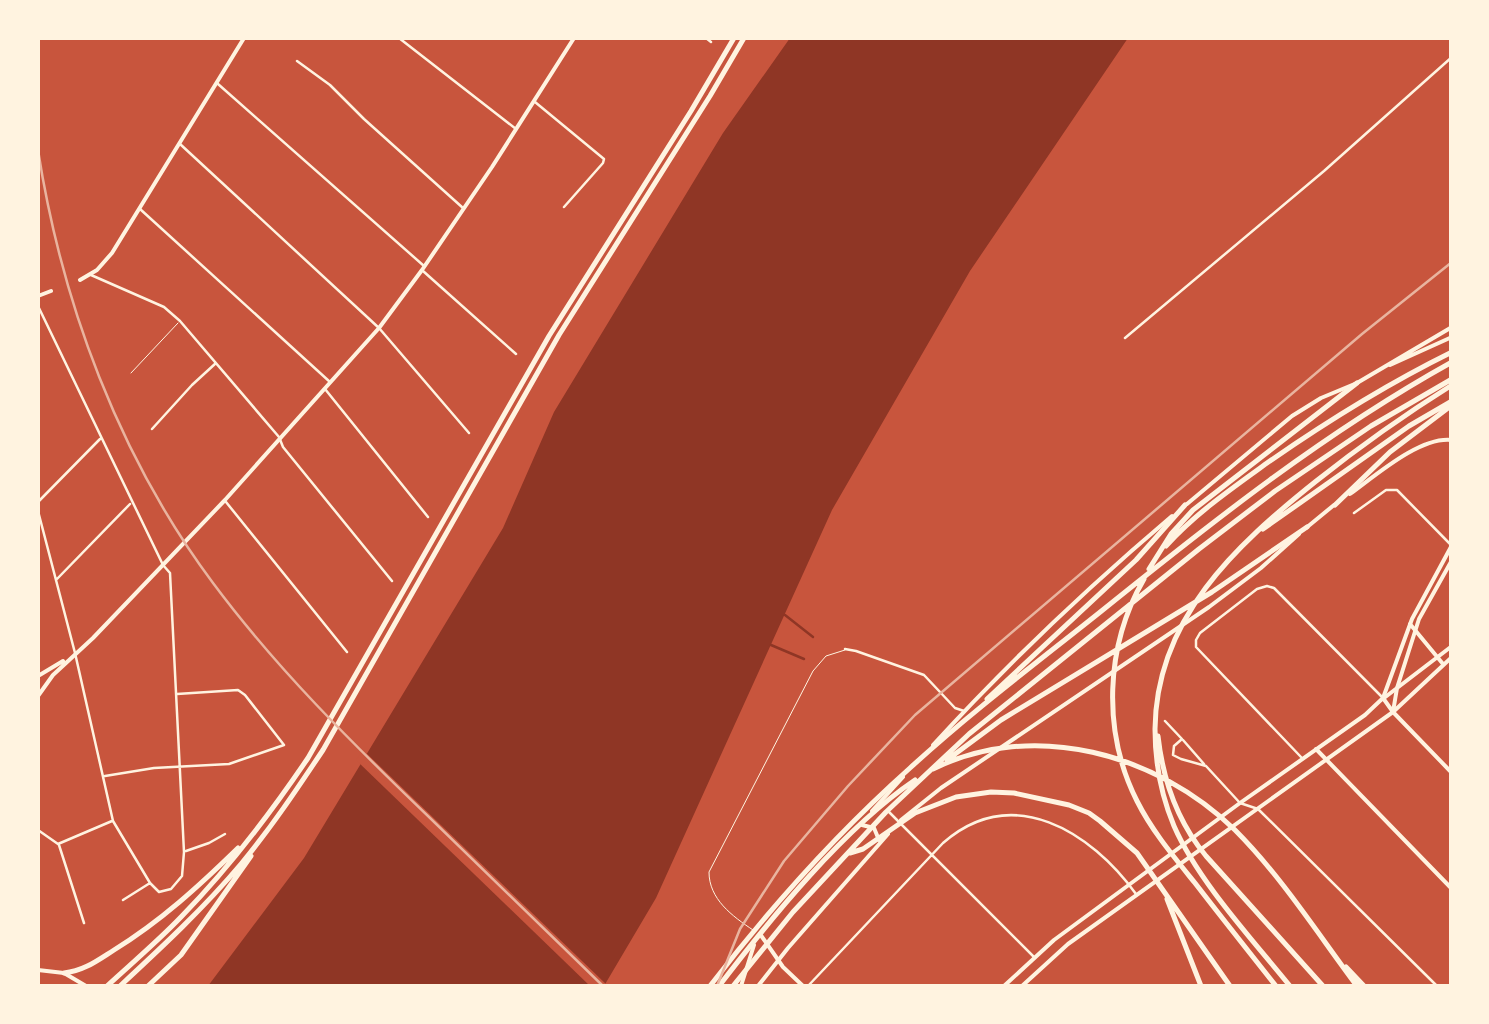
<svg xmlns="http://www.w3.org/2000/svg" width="1489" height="1024" viewBox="0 0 1489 1024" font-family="'Work Sans',sans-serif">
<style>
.water{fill:#8f3625}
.pier{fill:#c8553d}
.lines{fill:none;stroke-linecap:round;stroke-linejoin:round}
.stream{stroke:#8f3625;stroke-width:2.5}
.service{stroke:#fff3e0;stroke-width:1}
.minor{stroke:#fff3e0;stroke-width:2.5}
.tertiary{stroke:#fff3e0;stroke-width:4}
.secondary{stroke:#fff3e0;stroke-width:4}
.primary{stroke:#fff3e0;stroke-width:4}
.motorway{stroke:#fff3e0;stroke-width:5}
.rail{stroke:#e9b49f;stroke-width:2.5}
</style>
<rect width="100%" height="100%" fill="#c8553d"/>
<path class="water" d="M790,38H1128L970,271L832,510L656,898L604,986H208L304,858L503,528L554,412L723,133Z"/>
<path class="pier" d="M363,750L608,986H590L356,760Z"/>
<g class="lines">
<path class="stream" d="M785,615L813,637
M771,645L804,659"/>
<path class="service" d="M131,373L178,323
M753,930C732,916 709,899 709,872L813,671L826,656L845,650"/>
<path class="minor" d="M399,38L516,129
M706,38L711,42
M297,61L330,85L364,119L463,208
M218,84L424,266
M535,102L604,159L603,163L564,207
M180,144L379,328L469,433
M140,209L330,382
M423,271L516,354
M91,275L164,307L180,321L279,437L283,447L392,581
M38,306L163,565L170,573L184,852L182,876L171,889L159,892L150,883L113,821L75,653L38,511
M1125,338L1324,171L1452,57
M325,389L428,517
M152,429L192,385L216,363
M38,502L100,439
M226,502L347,652
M1354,513L1386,490H1397L1452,546
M56,580L130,504
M845,649L856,651L924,675L955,708L964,711
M1165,721L1182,739L1174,746L1173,755L1181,759L1206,766L1240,803L1258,809L1437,986
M1183,740L1204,764
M1301,757L1196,647V640L1200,633L1257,589L1267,586L1274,588L1382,697
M105,776L154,768L229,764L284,745L245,695L238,690L177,694
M888,811L1034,957
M38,830L58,844L112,821
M59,845L84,923
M186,851L209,843L225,834
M123,900L150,883
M808,986L943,843C1013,782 1091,832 1136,894"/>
<path class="tertiary" d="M38,676L63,661
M38,696L53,675L93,638L225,500L379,328L422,270L492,167L574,38"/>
<path class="secondary" d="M80,280L97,270L112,253L244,38
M38,296L51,291
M1410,624L1443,664
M1384,698L1452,646
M1393,712L1452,657
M1316,749L1452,889
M760,934L783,967L803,986"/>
<path class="primary" d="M1390,365L1452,337
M1350,494C1375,476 1420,436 1452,440
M1187,504L1292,416L1321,398L1357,383L1452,327
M1306,528L1334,505
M1383,698L1393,712L1452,773
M1393,712L1397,688L1419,619L1452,560
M933,745C1008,663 1087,588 1172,516
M872,811L903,777
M901,820L941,788L1209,607L1261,568L1299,534
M862,825L874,828L879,840
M38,970L64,973L86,986
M741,986L754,945
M758,986L788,948L888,834
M1004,986L1054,940L1240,803L1365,715L1383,698L1412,619L1452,545
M1022,986L1068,944L1393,712"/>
<path class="motorway" d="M1335,505L1390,452L1452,405
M1263,529L1409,426L1452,401
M1166,546C1196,513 1231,489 1267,463C1326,422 1387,384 1452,352
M1149,569L1171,534L1193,510L1357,383
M1144,579C1105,646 1102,732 1137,801C1152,831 1174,857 1195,883C1222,918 1249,952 1276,986
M987,699L1136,560L1185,505
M1158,736C1163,781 1177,821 1206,856L1323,986
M947,760L1001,720L1212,592L1307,527
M933,769C1034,719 1157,754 1235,830C1281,876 1318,934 1357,986
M850,853L863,849L915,813L956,797L991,792L1014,793L1069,805L1089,813L1100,821L1137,853L1230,986
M1167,899L1201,986
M1346,967L1364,986
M64,973C84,971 98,960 114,950C161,921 199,886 238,848
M107,986C132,963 158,941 181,917C229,868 270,814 308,758L549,336L691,111L734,38
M120,986C162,947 204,908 241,864C271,828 297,789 323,750L559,335L710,96L744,38
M148,986L181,955L251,856
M710,986C770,908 836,834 910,768C970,713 1035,664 1099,613C1212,522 1324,433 1452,362
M719,986C771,918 844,828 915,780
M733,986L793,912L886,812L969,734L1199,549L1275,491L1371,426L1452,379
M1290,986C1252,939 1198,881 1174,826C1161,795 1155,763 1155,729C1156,619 1235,546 1315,482C1359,447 1404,415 1452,385"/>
<path class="rail" d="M38,150C62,304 119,457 213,583C277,669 352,743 429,817C487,874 545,930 603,986
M717,986L740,929L784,861L848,786L915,715L1362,334L1452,262"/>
</g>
<rect width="1489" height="1024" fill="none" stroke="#fff3e0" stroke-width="80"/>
</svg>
